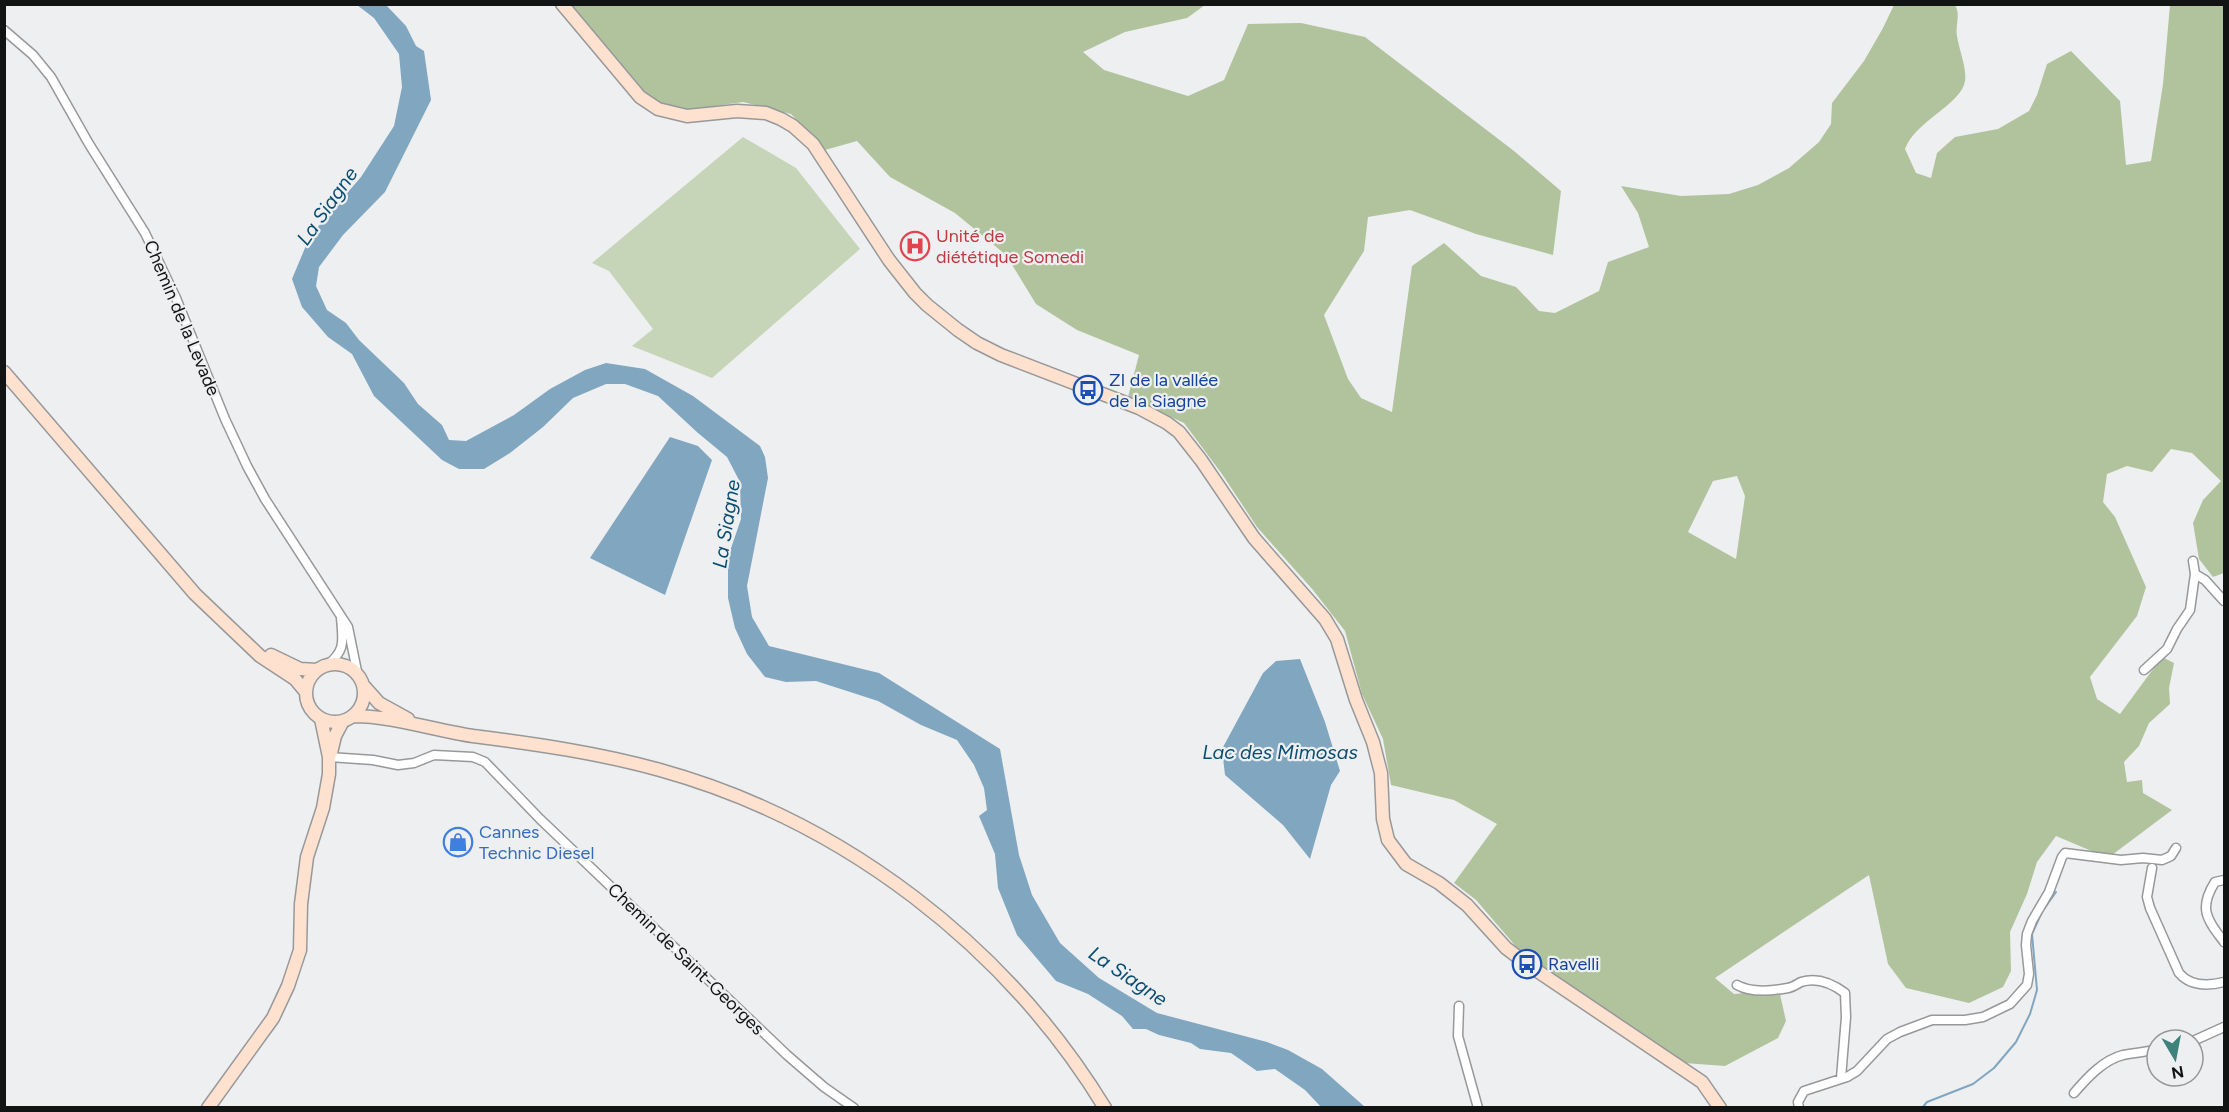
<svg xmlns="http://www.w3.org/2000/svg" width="2229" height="1112" viewBox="0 0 2229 1112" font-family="Figtree,sans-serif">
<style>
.green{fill:#c6d4b7}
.forest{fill:#b1c39d;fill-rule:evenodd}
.water{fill:#80a6c0}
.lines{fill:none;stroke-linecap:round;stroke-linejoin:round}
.stream{stroke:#80a6c0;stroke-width:2}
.street-casing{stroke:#97989a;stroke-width:11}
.secondary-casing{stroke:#97989a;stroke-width:15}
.street{stroke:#fff;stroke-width:8}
.secondary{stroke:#fee2cf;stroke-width:12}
.labels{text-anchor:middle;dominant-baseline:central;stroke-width:4.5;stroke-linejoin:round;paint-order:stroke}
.health-label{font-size:18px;fill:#be3a42;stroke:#eeeff1;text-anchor:start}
.street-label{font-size:18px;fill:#121313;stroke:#eeeff1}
.transit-label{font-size:18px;fill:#164399;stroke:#eeeff1;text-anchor:start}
.shop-label{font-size:18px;fill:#366cbe;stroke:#eeeff1;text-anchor:start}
.water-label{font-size:20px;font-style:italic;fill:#094d71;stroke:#eeeff1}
</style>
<rect width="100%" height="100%" fill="#eeeff1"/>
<path class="green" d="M743,137L796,168L860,249L712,378L632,346L653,329L609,271L592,263Z"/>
<path class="forest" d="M572,5H1205L1187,18L1125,32L1083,52L1104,70L1188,96L1224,80L1248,24L1301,23L1365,37L1514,151L1561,191L1553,255L1476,234L1410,210L1368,217L1364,251L1324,315L1348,379L1361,398L1392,412L1412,266L1444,243L1481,276L1516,287L1539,311L1555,313L1599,291L1608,262L1649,247L1638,213L1621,186L1681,196L1729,194L1758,185L1789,168L1819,142L1831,124L1832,103L1864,61L1883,28L1894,5H1955C1961,15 1955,24 1957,36C1959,50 1967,68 1965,81C1961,105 1915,121 1905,149L1916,173L1931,178L1937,153L1955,137L1998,129L2029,111L2037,95L2047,64L2071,51L2120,101L2126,165L2151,161L2163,84L2170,5H2224V573L2213,577L2199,559L2193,523L2203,500L2221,481L2192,453L2171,449L2152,472L2127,466L2107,474L2103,502L2115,517L2146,587L2137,616L2090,677L2097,699L2120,714L2162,657L2174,663L2169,688L2170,704L2149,723L2139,746L2124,762L2127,782L2142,780L2143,793L2172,810L2108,858L2056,836L2037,862L2027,894L2010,932L2011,971L2003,987L1969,1003L1906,988L1888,964L1869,875L1715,978L1734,994L1779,990L1786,1021L1778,1038L1725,1066L1684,1063L1519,950L1476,900L1454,883L1497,824L1454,800L1391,785L1383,739L1362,694L1345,631L1313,590L1257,527L1222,474L1184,423L1128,397L1139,355L1077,330L1036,304L1006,255L955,213L890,177L857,141L825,150L791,114L743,102L687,110L652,100ZM1737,476L1745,496L1736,559L1688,532L1713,481Z"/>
<path class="water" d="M357,5H386L406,26L416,46L424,51L431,100L385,192L343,235L319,267L316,286L327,310L346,323L359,340L404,383L418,404L442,425L449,440L466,441L514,415L550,389L585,370L606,363L645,369L693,396L760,446L765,457L768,478L747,586L752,617L769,646L879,673L1000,749L1019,855L1032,895L1060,943L1099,978L1157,1013L1267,1042L1288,1050L1322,1069L1365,1107H1321L1305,1090L1275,1069L1257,1071L1231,1053L1200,1049L1191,1043L1159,1035L1146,1029H1133L1122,1016L1088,994L1056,981L1017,935L998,888L995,854L979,816L987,810L984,788L974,765L957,740L921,725L878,701L816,681L786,682L765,677L747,654L735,628L728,598V557L741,519L740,482L727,457L698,433L658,396L625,384H606L573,398L543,427L510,453L484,469H459L442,460L374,396L352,354L328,337L302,307L292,279L310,236L361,177L394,126L402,87L399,54L374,18Z
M670,437L698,446L712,460L665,595L590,558Z
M1300,659L1325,722L1340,771L1331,785L1310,859L1283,825L1225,775L1222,749L1263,673L1276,661Z"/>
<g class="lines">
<path class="stream" d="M2044,909L2056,892
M1922,1108L1927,1102L1973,1084L1994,1068L2016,1042L2030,1014L2037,990L2032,934L2041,914"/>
<g class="street-casing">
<path id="street" d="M4,30L33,55L51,77L89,144L145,233L176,298L225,419L247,466L265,499L348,627L358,676
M2195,574L2205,580L2224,601
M326,666C346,651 343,641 341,618
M2144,670L2167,649L2177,629L2190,610L2195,574L2193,561
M329,757L373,760L398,765L414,763L434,755L473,757L485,762L540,819L787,1055L824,1087L854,1108
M2152,868L2147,897L2150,908L2179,973C2190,986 2208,986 2224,982
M2224,880L2215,882C2198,909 2207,919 2224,942
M1737,985C1751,993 1772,991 1788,988C1793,987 1797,984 1801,982C1817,977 1833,984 1845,993L1846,1017L1841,1078
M1459,1006L1458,1036L1478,1108
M2193,1041L2224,1027
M2074,1093C2087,1078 2103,1060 2123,1055C2134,1053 2146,1052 2157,1049
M1799,1108L1798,1102L1804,1091L1847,1077L1857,1071L1887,1039L1900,1032L1932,1020H1965L1983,1017L2010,1004L2027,985L2029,974L2026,945L2027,934L2032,921L2049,892L2062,857L2065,853L2121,860L2143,858L2162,860L2171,856L2176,848"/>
</g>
<g class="secondary-casing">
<path id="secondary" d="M562,4L640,97L658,109L687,116L737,111L766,113L781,119L793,126L813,144L889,260L915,293L927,305L958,330L977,343L1001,355L1139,408L1167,423L1179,432L1201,460L1254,538L1325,619L1337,639L1356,700L1373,742L1381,773L1383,819L1388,840L1406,864L1439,883L1467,905L1506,948L1527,964L1702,1082L1720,1108
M4,372L195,594L260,656L295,679L305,691
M271,655L300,669L317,670
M306 693a29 29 0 1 1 58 0a29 29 0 1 1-58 0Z
M363,685L379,703L408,719
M353,716C393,716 433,730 473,736C536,744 599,753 660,770C844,821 1006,946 1105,1108
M331,753L335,736L343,721
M208,1108L273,1018L288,986L300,950L301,904L307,857L323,808L329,774V757L321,719"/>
</g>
<use href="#street" class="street"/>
<use href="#secondary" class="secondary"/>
</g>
<defs>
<g id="hospital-ring" transform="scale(1.5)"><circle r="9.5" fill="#eeeff1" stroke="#e0444e" stroke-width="1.5"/><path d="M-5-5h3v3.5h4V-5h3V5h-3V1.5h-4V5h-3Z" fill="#e0444e"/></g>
<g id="bus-ring" transform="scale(1.5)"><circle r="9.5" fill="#eeeff1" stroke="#1a4fb4" stroke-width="1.5"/><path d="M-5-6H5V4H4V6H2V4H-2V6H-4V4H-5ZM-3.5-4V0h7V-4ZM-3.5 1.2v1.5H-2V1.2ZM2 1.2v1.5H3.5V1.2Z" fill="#1a4fb4"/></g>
<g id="shop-ring" transform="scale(1.5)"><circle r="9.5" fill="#eeeff1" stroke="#3f7fe0" stroke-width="1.5"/><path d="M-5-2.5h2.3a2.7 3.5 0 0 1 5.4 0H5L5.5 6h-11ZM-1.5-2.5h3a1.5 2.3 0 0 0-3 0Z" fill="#3f7fe0"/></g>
</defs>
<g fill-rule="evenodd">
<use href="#hospital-ring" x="915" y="246"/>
<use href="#bus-ring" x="1088" y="390"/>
<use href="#shop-ring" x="458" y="842"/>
<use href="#bus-ring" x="1527" y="964"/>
</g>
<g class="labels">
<g class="health-label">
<text x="936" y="236">Unité de<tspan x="936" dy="21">diététique Somedi</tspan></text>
</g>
<g class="street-label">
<text transform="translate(182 318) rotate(67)">Chemin de la Levade</text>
<text transform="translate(686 959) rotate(44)">Chemin de Saint-Georges</text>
</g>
<g class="transit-label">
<text x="1109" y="380">ZI de la vallée<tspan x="1109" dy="21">de la Siagne</tspan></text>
<text x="1548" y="964">Ravelli</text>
</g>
<g class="shop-label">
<text x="479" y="832">Cannes<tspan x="479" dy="21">Technic Diesel</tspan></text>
</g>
<g class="water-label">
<text transform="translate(327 206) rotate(-55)">La Siagne</text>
<text transform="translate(726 524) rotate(-81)">La Siagne</text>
<text x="1280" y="752">Lac des Mimosas</text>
<text transform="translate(1128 976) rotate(34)">La Siagne</text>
</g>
</g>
<rect width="2229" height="1112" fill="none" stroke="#121313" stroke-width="12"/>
<g transform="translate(2175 1058) rotate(170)"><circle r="28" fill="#eeeff1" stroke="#969798" stroke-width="1.5"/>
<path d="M0-4.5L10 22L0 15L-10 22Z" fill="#3d837c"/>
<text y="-9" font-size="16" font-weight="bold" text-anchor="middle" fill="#121313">N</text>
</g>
</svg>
